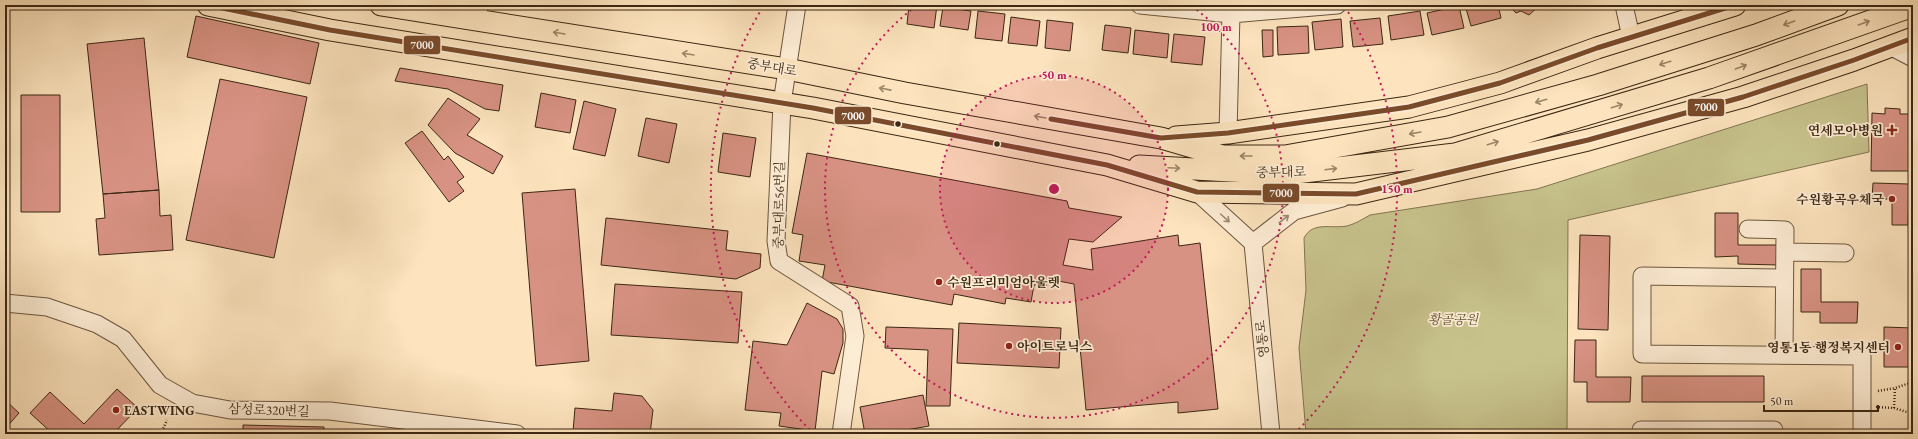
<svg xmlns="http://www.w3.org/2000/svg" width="1918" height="439" viewBox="0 0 1918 439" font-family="'EB Garamond','Noto Serif KR',serif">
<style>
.green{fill:#c7c28c;stroke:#817450}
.building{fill:#d89283;stroke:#3b2713}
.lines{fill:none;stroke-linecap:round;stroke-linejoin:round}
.minor-casing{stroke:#6c563e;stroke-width:19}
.major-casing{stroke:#3b2713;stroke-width:23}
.path{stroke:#3b2713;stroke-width:2.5;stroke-dasharray:1 2;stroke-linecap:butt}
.minor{stroke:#feedd5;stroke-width:17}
.major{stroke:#fde4be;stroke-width:21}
.bus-1-casing{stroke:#feedd5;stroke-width:8}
.bus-1{stroke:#7a4b2a;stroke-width:5}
.oneway{stroke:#9c8668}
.oneway2{stroke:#9c8a74}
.ring{fill:none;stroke:#c2185b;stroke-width:2;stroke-dasharray:2 4}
.bus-dot{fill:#3b2713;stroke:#feedd5;stroke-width:1.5}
.poi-dot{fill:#8f2418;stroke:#feedd5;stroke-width:1.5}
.labels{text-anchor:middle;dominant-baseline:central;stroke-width:3.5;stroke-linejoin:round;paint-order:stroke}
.street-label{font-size:13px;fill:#3b2713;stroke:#feedd5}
.poi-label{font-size:13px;font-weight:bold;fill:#3b2713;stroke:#feedd5;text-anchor:end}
.park-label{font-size:13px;font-style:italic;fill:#5e4e31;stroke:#feedd5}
.centre{fill:#c2185b;stroke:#feedd5;stroke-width:2}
.ring-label{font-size:12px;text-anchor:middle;font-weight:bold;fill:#c2185b;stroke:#feedd5;stroke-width:3.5;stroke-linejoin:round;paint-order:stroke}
.line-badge{stroke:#feedd5;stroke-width:1.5}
.badge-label{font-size:11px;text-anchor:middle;font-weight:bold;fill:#fff}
</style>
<rect width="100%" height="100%" fill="#fde4be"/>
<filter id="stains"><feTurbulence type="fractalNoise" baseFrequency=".005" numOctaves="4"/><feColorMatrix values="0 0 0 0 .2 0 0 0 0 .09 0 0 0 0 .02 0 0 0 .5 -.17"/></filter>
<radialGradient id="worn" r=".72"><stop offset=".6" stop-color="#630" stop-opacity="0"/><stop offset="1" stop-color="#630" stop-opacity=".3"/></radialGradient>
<path class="green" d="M1867,84L1869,152L1568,220L1567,434H1306L1299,348L1306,290L1304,238C1313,221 1330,229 1347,226C1355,224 1363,219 1370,215L1537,189Z"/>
<path class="building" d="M5,5H12L5,22Z
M909,5H937L934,28L907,24Z
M1465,5H1498L1501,18L1471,26Z
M1508,5H1540L1529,15L1521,11L1516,13Z
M1459,6L1464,28L1432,35L1427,13Z
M943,7L971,11L968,30L940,26Z
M978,11L1005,14L1002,41L975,38Z
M1420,11L1424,35L1391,40L1388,16Z
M196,16L319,43L310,84L187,57Z
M1011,17L1040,21L1037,46L1008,43Z
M1380,18L1383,44L1353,47L1350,21Z
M1341,19L1343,47L1315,50L1312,22Z
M1047,20L1073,23L1070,51L1045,48Z
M1105,25L1131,28L1128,53L1102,50Z
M1308,26L1309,53L1278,55L1277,27Z
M1135,30L1169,34L1167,58L1133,54Z
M1262,30H1273V56L1263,57Z
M1174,34L1205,37L1202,65L1171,62Z
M144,38L159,190L103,194L87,44Z
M400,68L503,85L499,111L485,109L448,89L395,81Z
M220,79L307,97L274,258L186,240Z
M541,93L576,100L570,133L535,127Z
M21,95H60V212H21Z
M448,98L480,119L467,135L503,156L493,174L455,153L428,125Z
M584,101L616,109L605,156L573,149Z
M1885,108L1900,109V114H1913V171H1871L1872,113L1885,114Z
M646,118L677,124L669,163L638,156Z
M422,131L444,160L448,156L464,177L457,182L464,191L449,202L405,143Z
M723,133L756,138L750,177L718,172Z
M807,153L1067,201L1069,208L1122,217L1093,242L1069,239L1063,265L1093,270L1091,249L1178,235L1179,246L1200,243L1218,409L1178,413V402L1086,410L1074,284L1048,279L1046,286L1034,285L1031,302L1006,298L1005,304L954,294L952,305L822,281L825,265L799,261L803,235L792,233Z
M1873,183L1909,184L1908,225H1892V199H1872Z
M575,189L589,361L536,366L522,193Z
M159,190L160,216L171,215L173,250L99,255L96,219L105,218L103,194Z
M1715,213H1738V245H1779V265L1738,264V256L1715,257Z
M606,218L728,231L726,250L761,254L760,268L736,279L601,265Z
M1580,235L1610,236L1608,330L1578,329Z
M1801,269H1821V302H1858L1857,323H1820V312H1801Z
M615,284L742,292L738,343L611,335Z
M807,303L837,319L843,329V343L834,374L822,371L815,431L779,426L781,413L745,410L753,341L787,345Z
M959,323L1061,328L1059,368L957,363Z
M886,327L953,329L950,406H926L928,350L885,348Z
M1884,327L1913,328V367H1884Z
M1575,340H1596V377H1631L1630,402H1587V382H1574Z
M1642,376H1764V402H1642Z
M117,389L138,408L113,434H53L30,413L50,392L84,424Z
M614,393L642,396L653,410L650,434H601L573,431L575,408L612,411Z
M923,395L929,426L884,434H865L860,407Z
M5,400L19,413L5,429Z
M243,425L324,427V434H243Z
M330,430H356V434H330Z"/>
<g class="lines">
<g class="minor-casing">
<path id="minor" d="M797,5L782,103L776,241L779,261L850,306L855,336L841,434
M1140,5L1231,14L1337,5
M1624,5L1631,37
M477,19L479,5
M1890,46L1913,58
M1228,133L1231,14
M1197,192L1253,243L1271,434
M1748,229L1785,230L1784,355
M1253,243L1294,211L1342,198
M1785,252L1845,253
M1784,278L1642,276V354L1862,356V434
M5,303L47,307L97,324L123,339L160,385L192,403L230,410L330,411L517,434
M1641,434V430H1774V434"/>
</g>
<g class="major-casing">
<path id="major" d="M208,5L330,30L813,108L1107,165L1197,192L1356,194L1588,140L1743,97L1854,60L1913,38
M381,5L787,69L905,93L1161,138L1223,156H1285L1448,127L1598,85L1756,35L1838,5
M1176,137L1228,133L1409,107L1500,83L1597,48L1735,5
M1139,166L1287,174L1455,154L1709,78L1913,6"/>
</g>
<path class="path" d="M1878,391L1895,388
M1876,407L1894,408L1913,414
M1894,408L1895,388L1913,382
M161,434L167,420"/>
<use href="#minor" class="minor"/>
<use href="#major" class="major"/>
<g class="bus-1-casing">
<path id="bus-1" d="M208,5L330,30L813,108L1107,165L1197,192L1356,194L1588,140L1743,97L1854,60L1913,38
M1051,119L1161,138L1228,133L1409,107L1500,83L1597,48L1735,5"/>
</g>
<use href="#bus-1" class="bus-1"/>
</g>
<defs><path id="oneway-shaft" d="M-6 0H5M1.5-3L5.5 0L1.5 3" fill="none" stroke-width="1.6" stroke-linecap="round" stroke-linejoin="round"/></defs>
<g class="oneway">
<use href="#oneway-shaft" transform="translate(1789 23) rotate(160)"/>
<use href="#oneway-shaft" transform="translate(1864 23) rotate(-20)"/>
<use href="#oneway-shaft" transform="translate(559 33) rotate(-171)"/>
<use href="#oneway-shaft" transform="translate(688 54) rotate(-171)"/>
<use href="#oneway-shaft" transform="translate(1665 63) rotate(162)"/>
<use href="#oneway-shaft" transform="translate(1741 67) rotate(-20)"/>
<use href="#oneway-shaft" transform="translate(885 89) rotate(-169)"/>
<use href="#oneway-shaft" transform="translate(1541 101) rotate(164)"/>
<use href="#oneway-shaft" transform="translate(1617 106) rotate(-17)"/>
<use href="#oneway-shaft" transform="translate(1040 117) rotate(-170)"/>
<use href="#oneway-shaft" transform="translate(1415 133) rotate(170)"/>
<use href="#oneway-shaft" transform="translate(1493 143) rotate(-17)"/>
<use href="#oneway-shaft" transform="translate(1246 156) rotate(180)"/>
<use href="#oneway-shaft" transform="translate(1174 168) rotate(3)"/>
<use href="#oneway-shaft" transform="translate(1331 169) rotate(-7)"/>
</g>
<g class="oneway2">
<use href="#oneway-shaft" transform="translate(1225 218) rotate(42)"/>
<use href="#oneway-shaft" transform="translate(1284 219) rotate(-38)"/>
</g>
<circle cx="1054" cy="189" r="114" fill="#c2185b" fill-opacity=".12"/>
<g class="ring">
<circle cx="1054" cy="189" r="114"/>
<path d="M1192 6A229 229 0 1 1 916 6"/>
<path d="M814 434A343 343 0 0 1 763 7M1345 7A343 343 0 0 1 1294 434"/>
</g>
<g class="bus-dot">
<circle cx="898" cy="124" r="3.5"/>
<circle cx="997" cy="144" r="3.5"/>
</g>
<g class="poi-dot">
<path d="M1890 124h4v4h4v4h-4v4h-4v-4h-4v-4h4z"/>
<circle cx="1892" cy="199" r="4"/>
<circle cx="939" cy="282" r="4"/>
<circle cx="1009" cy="346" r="4"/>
<circle cx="1898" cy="347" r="4"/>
<circle cx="116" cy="410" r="4"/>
</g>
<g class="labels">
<g class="street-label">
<text transform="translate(772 67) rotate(10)">중부대로</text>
<text transform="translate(1281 172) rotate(-1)">중부대로</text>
<text transform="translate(779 205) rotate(-89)">중부대로56번길</text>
<text transform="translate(1262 339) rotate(-96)">영통로</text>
<text transform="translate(269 410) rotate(2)">삼성로320번길</text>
</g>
<g class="poi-label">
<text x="1883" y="130">연세모아병원</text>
<text x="1884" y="199">수원황곡우체국</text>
<text x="947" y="282" text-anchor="start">수원프리미엄아울렛</text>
<text x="1017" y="346" text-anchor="start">아이트로닉스</text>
<text x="1890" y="347">영통1동 행정복지센터</text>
<text x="124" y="410" text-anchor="start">EASTWING</text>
</g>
<g class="park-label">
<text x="1453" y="319">황골공원</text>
</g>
</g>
<circle cx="1054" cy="189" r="6" class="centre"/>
<g class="ring-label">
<text x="1216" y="31">100 m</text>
<text x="1054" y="79">50 m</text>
<text x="1397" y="193">150 m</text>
</g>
<g class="line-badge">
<rect x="403" y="35" width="38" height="20" rx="4" fill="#7a4b2a"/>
<rect x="1687" y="98" width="38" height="19" rx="4" fill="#7a4b2a"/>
<rect x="834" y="106" width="38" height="19" rx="4" fill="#7a4b2a"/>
<rect x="1262" y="183" width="38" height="20" rx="4" fill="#7a4b2a"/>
</g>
<g class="badge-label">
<text x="422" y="49">7000</text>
<text x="1706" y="111">7000</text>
<text x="853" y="120">7000</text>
<text x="1281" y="197">7000</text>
</g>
<rect width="1918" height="439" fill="none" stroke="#fde4be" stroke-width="20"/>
<rect x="6" y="6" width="1906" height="427" fill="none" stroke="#3b2713" stroke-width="2"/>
<rect x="10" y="10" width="1898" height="419" fill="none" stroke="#3b2713"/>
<path d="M1764 405v6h114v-6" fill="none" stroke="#3b2713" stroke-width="2"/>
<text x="1770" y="405" font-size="12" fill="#3b2713" stroke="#feedd5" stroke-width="3" paint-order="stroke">50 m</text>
<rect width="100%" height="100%" filter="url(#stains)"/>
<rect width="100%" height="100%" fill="url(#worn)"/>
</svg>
